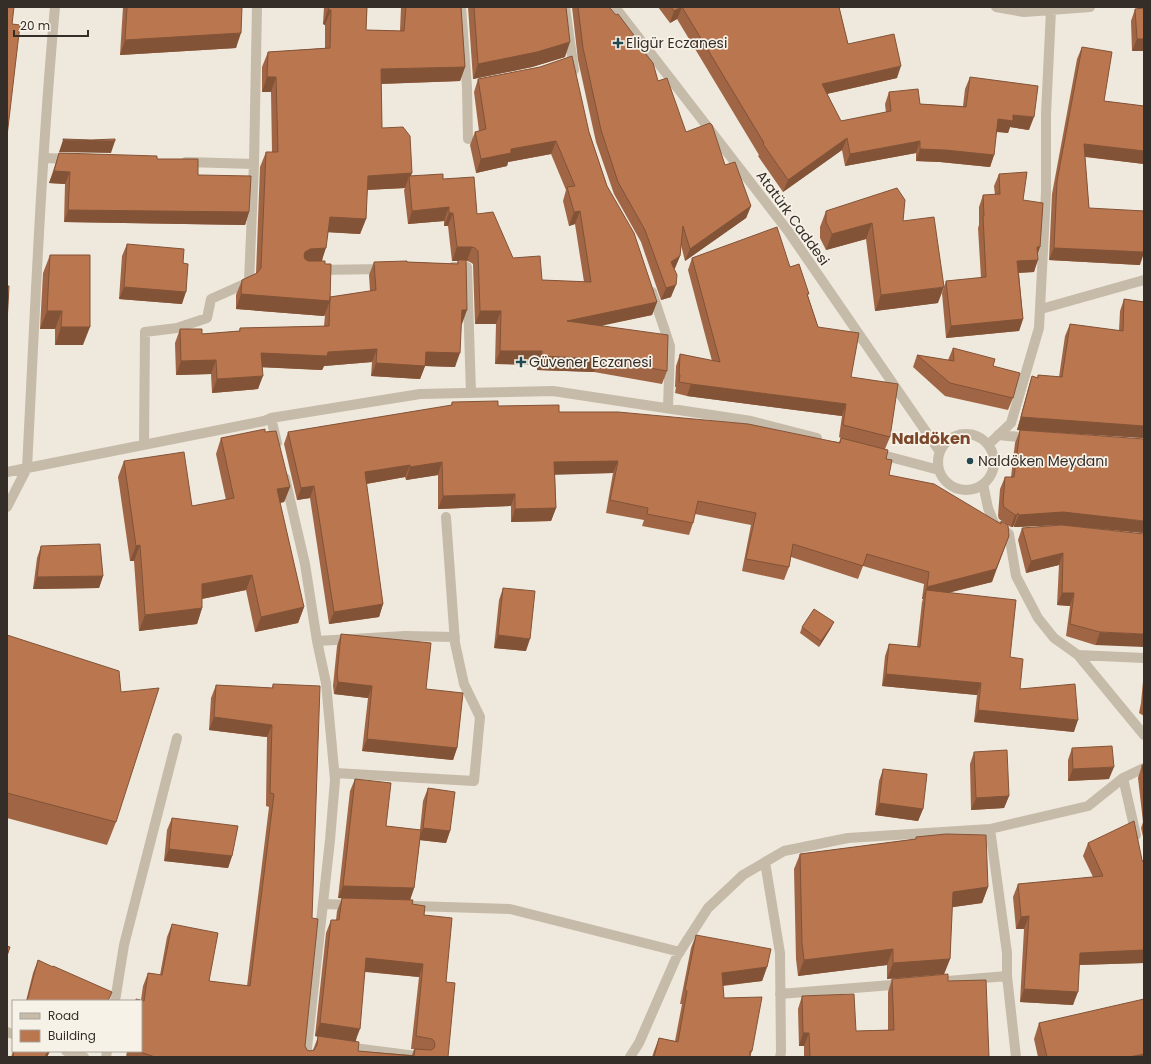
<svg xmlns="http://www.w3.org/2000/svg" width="1151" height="1064" viewBox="0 0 1151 1064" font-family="Poppins,sans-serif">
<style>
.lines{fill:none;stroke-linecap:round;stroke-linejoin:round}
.minor{stroke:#c6baa9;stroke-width:10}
.wall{fill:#a06544;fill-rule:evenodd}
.shaded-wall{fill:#825337}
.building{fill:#ba764f;stroke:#825337}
.poi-dot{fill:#224951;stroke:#f7f2e8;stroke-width:1.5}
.labels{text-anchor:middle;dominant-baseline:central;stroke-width:3.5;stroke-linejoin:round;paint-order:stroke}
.poi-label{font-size:14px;fill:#342d28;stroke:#f7f2e8;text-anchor:start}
.street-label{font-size:14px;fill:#342d28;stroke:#f7f2e8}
.quarter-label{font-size:16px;font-weight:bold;fill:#7b4629;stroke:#f7f2e8}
</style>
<rect width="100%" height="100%" fill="#efe8dc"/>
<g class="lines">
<path class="minor" d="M461,7L467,87L468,139
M565,7L574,70
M615,7L788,231L940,452
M996,7L1024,12L1090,7
M44,158L70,159
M186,162L254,164L257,7
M453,267H467L471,393
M317,270L385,269
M652,292L670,346L668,408
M1041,309L1144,280
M271,418L277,443
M938 462a28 28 0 1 1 56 0a28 28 0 1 1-56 0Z
M998,435L1030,438
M144,444L145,332L177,328L207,318L211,299L249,282L254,164
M988,445L1011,423L1039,328L1046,192V114L1051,10
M875,453L939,470
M7,472L264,421L271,418L420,394L553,391L751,421L817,438
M285,478L305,564L317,641L326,683L335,780L330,840L306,1057
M983,484L988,508L994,523L1009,534L1016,576L1038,618L1054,638L1078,655L1144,735
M7,507L27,468C35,314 41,160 55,7
M317,641L405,636L455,637
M1078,655L1144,658
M335,773L474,781L480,717L464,684L455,643L446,517
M1123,778L1136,835
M990,829L1007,953V976L1016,1057
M765,862L780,953L781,1052L780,1057
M323,904L353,905
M413,906L510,909L680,952
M936,982L1007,976
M780,994L904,984
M115,1001L124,945L177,738
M7,1032L13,1034
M346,1047L424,1057
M66,1051L84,1057
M106,1057L107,1051
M630,1057L639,1043L677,956L708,908L743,875L784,851L848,838L990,829L1088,806L1123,778L1144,768"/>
</g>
<path class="wall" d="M123,7H242L236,48L120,55Z
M324,7H367L366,30L400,31L401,7H461L465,67L460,81L381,84L382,128L411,176L443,179L477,214L513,258L542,280L584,282L575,224L569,226L563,201L566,190L551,154L508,162L507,166L476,173L470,145L475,132L479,131L474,92L478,79L589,132L607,186L657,302L652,315L602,325L667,371L662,384L594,372L537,370V365L495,364L496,324H475L473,264L470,262L467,261H466L462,324H461L455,367L425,366L420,379L371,376L372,362L324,366L322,370L262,367L258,389L212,393L211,374L176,375L175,343L180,329L202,334L239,331L240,328L324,326L325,315L324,316L236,309V295L242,280L256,274L260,167L266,152H272L271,92H262V67L268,52L325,48V25L323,24ZM405,188L404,190L408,224L444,221V226H448L452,261H458L457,264L407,262H374L369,275L370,291L330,297L325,264L322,261L328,232L360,234L366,219L367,190Z
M468,7H566L565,57L532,67L473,79Z
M572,7H609L635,40L686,132L725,165L751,206L746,218L685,261L681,245L680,256L675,268L674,269L671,297L661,300L641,242L614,194L596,142L578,60Z
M658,7H839L848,44L897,78L827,94L841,121L886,113L885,104L889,92L920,104L963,106L965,89L970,77L1029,130L1010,127L1008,133L996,132L994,155L990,167L940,162L916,161V153L845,166L842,150L783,192L758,156L759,155L677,19L670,23Z
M1144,8V51H1132L1131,21L1135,9Z
M1082,47L1104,101L1144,106V164L1085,157L1089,208L1140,265L1049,260L1052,194L1077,59Z
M59,153L157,159L198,175L249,212L245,225L64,222L65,184L49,183Z
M999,174L1023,200L1038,254L1034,272L1019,273L1023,319L1019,331L946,338L942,293L946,281L981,278L978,228L979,225V207L983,195H995L994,186Z
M826,211L903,221L938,303L875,311L866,239L826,250L820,238V227Z
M127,244L183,263L182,304L119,299L122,256Z
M50,255L83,345H55V329H40L43,273Z
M692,258L790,267L808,296L818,327L851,377L890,437L885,449L889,475L1000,523L1001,521L992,582L948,593L1010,657L1020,689L1074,732L974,722L977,695L882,686L885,656L889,644L917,647L922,602L923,599H922L924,584L863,566L858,579L791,557L789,567L784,580L742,571L751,525L695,514L693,523L689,535L642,526L644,520L606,513L613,473L555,474L556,508L551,521L511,522V506L438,509V475L406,480L405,477L366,484L383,604L379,617L329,624L310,498L297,500L284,444L288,432L451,406L452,402L559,412L839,442L841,438L839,437L842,416L687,396L675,393L676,387H675L676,366L680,354L712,361L688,270Z
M1124,299L1144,302V438L1017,430L1028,389L1032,376L1037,378L1038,375L1059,377L1065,336L1070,324L1119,331L1120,311Z
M953,348L993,366L1013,398L1008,410L945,396L913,367L917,355L948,360Z
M1020,430L1144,533L1059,525L1014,527V525L1013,527H1011L999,519L998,516L1000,489L1005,477H1011L1015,443Z
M265,432L290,487L284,502L280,503L304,607L298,623L255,632L246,590L202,599V608L197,624L139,631L134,561H130L118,477L124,461L192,506L226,500L216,454L221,438Z
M1022,528L1144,534L1095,645L1066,636L1070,606L1057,605L1059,565L1026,573L1018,540Z
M41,546L103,576L99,588L33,589L37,558Z
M503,588L526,651L494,648L499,600Z
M802,627L831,628L819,647L800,633Z
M341,634L426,689L457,748L453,760L362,751L368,698L334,694L333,686L337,646Z
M7,635L116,822L107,845L7,818Z
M1144,671V716L1139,713L1141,703Z
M273,684L305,1046L307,1050L310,1051L313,1050L318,1037L315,1036L326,933L331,920H336L337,911L342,898L412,904L424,915L446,982L448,1057H126L127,1051H141V1001H136V999L141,1000L143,986L148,973L160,975L167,937L172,924L209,981L247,986L269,807L266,806L267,737L209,730L211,698L216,685L272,688ZM365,972L419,977L411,1049H414L412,1055L358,1051L356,1041Z
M1072,748L1109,779L1068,781V760Z
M974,752L1009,796L1004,808L971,810L970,764Z
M1142,765H1144V841L1141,828L1143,822L1138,778Z
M883,769L923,809L918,821L875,815L879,781Z
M355,779L386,826L420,830L423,801L428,788L450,831L446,843L420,840L414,888L410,900L338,898L350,791Z
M172,818L232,856L228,868L164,861L167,830Z
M916,837L988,887L982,903L952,907L950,959L944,974L887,979V965L798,976L796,959L794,869L800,854L916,839Z
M1088,843L1142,860L1144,863V963L1079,965L1073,1005L1020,1002L1024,929H1016L1013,897L1018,884L1093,877L1083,856Z
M696,935L767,967L762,981L723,986L724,998L752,1051L750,1057H652L654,1051L659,1038L675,1041L682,1004H680L691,948Z
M38,960L109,1001H26L33,973Z
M892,979L948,981L989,1057H804V1046H799L798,1009L802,996L856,1031L888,1030V992Z
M1039,1023L1144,1057H1038L1034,1039Z
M13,1051H50L47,1057H11Z"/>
<path class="shaded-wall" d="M682,7L677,19L670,23L674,11Z
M328,10H331L325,25L323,24Z
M241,33L236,48L120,55L125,40Z
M1137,39H1144V51H1132Z
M570,42L565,57L532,67L473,79L478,64Z
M901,66L897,78L817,96L822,84Z
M465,67L460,81L376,84L381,69Z
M267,77H276L271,92H262Z
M1013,115L1034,117L1029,130L1010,127L1008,133L993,131L998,119Z
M847,138L842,150L783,192L788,180Z
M63,140L115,141L111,153L59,152Z
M556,141L551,154L508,162L507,166L476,173L481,159L511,149Z
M920,141L916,153L845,166L850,154Z
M1084,144L1144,151V164L1080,156Z
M920,149L945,150L994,155L990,167L940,162L916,161Z
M54,171L70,172L65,184L49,183Z
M412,173L410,179L409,176L405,188L363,190L368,176Z
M751,206L746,218L685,261L690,249Z
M449,207L444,221L408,224L412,211Z
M68,210L249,212L245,225L64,222Z
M580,211L575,224L569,226L574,212Z
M449,213H453L448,226H444Z
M330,217L366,219L360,234L324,232Z
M872,223L866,239L826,250L832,234Z
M457,247H472L467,261H452Z
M1037,247H1040L1036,259Z
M326,248L321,263L300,267L305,252L310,249Z
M1054,248L1144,252V253L1140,265L1049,260Z
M680,256L675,268L666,274L671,262Z
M1038,260L1034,272L1013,273L1017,261Z
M676,285L671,297L661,300L666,288Z
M124,287L186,292L182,304L119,299Z
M944,287L938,303L875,311L881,295Z
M241,294L330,301L324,316L236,309Z
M657,302L652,315L563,334L567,321Z
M462,310H467L462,324H457Z
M47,311H62L55,329H40Z
M480,311H501L496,324H475Z
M1023,319L1019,331L946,338L951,326Z
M61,327H90L83,345H55Z
M377,349L372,362L324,366L322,370L256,367L261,353L328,352Z
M500,351H542L537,365L495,364Z
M426,352L460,353L455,367L425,366L420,379L371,376L376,363Z
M542,356L599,359L594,372L537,370Z
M216,360L211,374L176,375L181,361Z
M263,376L258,389L212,393L217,379Z
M691,384L846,404L842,416L687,396Z
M1021,417L1144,426V438L1017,430Z
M618,461L613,473L550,475L554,462Z
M442,462L438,475L406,480L410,467Z
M410,465L405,477L360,485L365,472Z
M314,486L310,498L297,500L301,488Z
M290,487L284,502L272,504L277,489Z
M515,494L511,506L438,509L443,496Z
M556,508L551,521L511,522L515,509Z
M1063,512L1144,521V533L1059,525L1014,527L1019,515Z
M1015,515H1017L1013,527H1011Z
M1009,536L992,582L926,598V590L923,599H922L927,587Z
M140,545L134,561H130L136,546Z
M1063,553L1059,565L1026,573L1031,561Z
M252,575L246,590L196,600L202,584Z
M103,576L99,588L33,589L37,577Z
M1062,593H1074L1070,606L1057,605Z
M383,604L379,617L329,624L334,612Z
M304,607L298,623L255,632L261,617Z
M202,608L197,624L139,631L145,615Z
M834,622L831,628L819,647L821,641Z
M1100,632L1144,634V647L1095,645Z
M498,635L530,639L526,651L494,648Z
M886,674L981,683L977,695L882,686Z
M338,682L372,686L368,698L334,694Z
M978,710L1078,720L1074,732L974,722Z
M214,717L272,725L267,737L209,730Z
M367,739L457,748L453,760L362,751Z
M1114,767L1109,779L1068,781L1073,769Z
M1009,796L1004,808L971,810L976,798Z
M879,803L923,809L918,821L875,815Z
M423,828L450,831L446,843L419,840Z
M169,849L232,856L228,868L164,861Z
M343,886L414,888L410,900L338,898Z
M988,887L982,903L947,908L953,892Z
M1029,916L1024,929H1016L1021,917Z
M893,949L887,965L798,976L804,960Z
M1144,950V963L1075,965L1080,953Z
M366,958L423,964L419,977L361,971Z
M950,959L944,974L887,979L893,963Z
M767,967L762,981L717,986L722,973Z
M1024,989L1078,992L1073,1005L1020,1002Z
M320,1023L360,1029L355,1042L315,1036Z
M803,1033H809L804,1046H799Z
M48,1051H50L47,1057H45Z
M1144,1054V1057H1129Z"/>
<path class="building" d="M7,7H14L12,24L20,25L7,136Z
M127,7H242L241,33L125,40Z
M329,7H367L366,30L404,31L406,7H461L465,67L381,69L382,128L403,127L410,136L412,173L368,176L366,219L330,217L326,248L310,249L305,252L304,256L305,259L308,261H325V264H331L330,301L241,294L242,280L257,273L261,268L266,152H278L276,77H267L268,52L330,48L331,10H328Z
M474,7H566L570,42L537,52L478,64Z
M578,7H609L616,15L618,14L636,38L634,39L653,63L658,81L667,78L686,132L710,123L712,125L725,165L735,162L751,206L690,249L683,226L680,256L671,262L677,275L676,285L666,288L645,230L618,182L601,130L583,48Z
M671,7H839L848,44L894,34L901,66L822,84L841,121L891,111L889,92L918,89L920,104L966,107L970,77L1038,86L1034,117L1013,115V121L998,119L994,155L945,150L920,149V141L850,154L847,138L788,180L763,144L764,143L682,7L674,11Z
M1144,8V39H1137L1135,9Z
M1082,47L1112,52L1104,101L1144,106V151L1084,144L1089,208L1144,211V252L1054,248L1057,181Z
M572,56L589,132L607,186L634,233L657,302L567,321L668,335L667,371L599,359L542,356V351H500L501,311H480L478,251L475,248L472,247H457L453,213H449V207L412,211L409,176L443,174V179L474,177L477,214L493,212L513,258L540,256L542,280L591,282L580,211L574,212L567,187L575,186L556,141L511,149V153L481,159L475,132L486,129L478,79L540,67Z
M63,139L91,140L115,139V141L63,140Z
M59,153L157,156V159H198V175L251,176L249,212L68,210L70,172L54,171Z
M1027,172L1023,200L1043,203L1040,247H1037L1038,260L1017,261L1023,319L951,326L946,281L986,277L983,216H984L983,195L1000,194L999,174Z
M897,188L905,200L903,221L934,217L944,287L881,295L872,223L832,234L826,222V211Z
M777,227L790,267L799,264L809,294H807L818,327L859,333L851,377L898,384L890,437L843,425L846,404L691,384L679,382L680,375H679L680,354L720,362L692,258Z
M127,244L184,249L183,263L188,264L186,292L124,287Z
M50,255H90V327H61L62,311H47Z
M458,260H466L467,310H462L460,353L426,352L425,366L376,363L377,349L328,352L327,356L261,353L263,376L217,379L216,360L181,361L180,329H202V334L240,331V328L329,326L330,297L376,290L374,262L407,261V262L458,264Z
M7,286H9L7,323Z
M1124,299L1144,302V426L1021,417L1032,376L1038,378V375L1062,377L1070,324L1123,331Z
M953,348L995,359L993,366L1020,373L1013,398L950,383L917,355L954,361Z
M498,401V406L559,405V412H618L748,424L840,443L841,438L888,450L886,459L892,460L889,475L934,484L1001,524V521L1008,525L1009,536L996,569L927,587L929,572L867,554L863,566L793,544L789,567L746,559L756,513L698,501L693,523L647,514L648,508L610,500L618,461L554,462L556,508L515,509V494L443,496L442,462L410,467V465L365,472L383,604L334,612L314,486L301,488L288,432L452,405V402Z
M265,429V432L276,431L290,487L277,489L304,607L261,617L252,575L202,584V608L145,615L140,545L136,546L124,461L184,452L192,506L234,498L221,438Z
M1020,430L1144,439V521L1063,512L1019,515L1018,513L1017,515H1015L1004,507L1003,503L1005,477H1014Z
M1062,525L1144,534V634L1100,632L1070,624L1074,593H1062L1063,553L1031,561L1022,528Z
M100,544L103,576L37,577L41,546Z
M503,588L535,591L530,639L498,635Z
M926,590L1016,600L1010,657L1023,659L1020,689L1075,684L1078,720L978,710L981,683L886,674L889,644L920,647Z
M814,609L834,622L821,641L802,627Z
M341,634L431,643L426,689L463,693L457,748L367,739L372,686L338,682L337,674Z
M7,635L119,671L121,692L159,688L116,822L7,793Z
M273,684L320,686L312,918L318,919L305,1046L307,1050L310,1051L314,1050L317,1045L318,1036L359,1042L358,1051L414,1056L415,1049L431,1050L434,1048L435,1045L434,1041L432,1039L416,1036L423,964L366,958L360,1029L320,1023L331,920H339L342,898L413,900L412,904L425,906L424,915L452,918L446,982L455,983L448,1057H155L137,1051H141V1001H136V999L144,1001L148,973L162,975L172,924L218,933L209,981L250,986L274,794L270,793L272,725L214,717L216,685L273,688Z
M1112,746L1114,767L1073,769L1072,748Z
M1007,750L1009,796L976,798L974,752Z
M1142,765H1144V777Z
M883,769L927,774L923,809L879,803Z
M355,779L391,783L386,826L421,830L414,888L343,886Z
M428,788L455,792L450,831L423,828Z
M172,818L238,826L232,856L169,849Z
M1134,821L1142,860L1144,863V950L1080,953L1078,992L1024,989L1029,916L1021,917L1018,884L1103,876L1088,843Z
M946,834L986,835L988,887L953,892L950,959L893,963V949L804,960L802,943L800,854L916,839V837Z
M696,935L771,949L767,967L722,973L724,998L762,997L752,1051H750V1057H654L659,1038L678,1042L687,991L685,990Z
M7,946L10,947L7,956Z
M38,960L53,967V966L112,992L108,1001H27Z
M948,974V981L986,980L989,1057H810L809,1033H803L802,996L854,994L856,1031L894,1030L892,979Z
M1144,999V1054L1129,1057H1047L1039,1023Z
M14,1051H48L45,1057H13Z"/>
<g class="poi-dot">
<path d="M616 37h4v4h4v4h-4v4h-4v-4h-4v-4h4z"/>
<path d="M519 356h4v4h4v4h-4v4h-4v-4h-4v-4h4z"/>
<circle cx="970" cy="461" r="4"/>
</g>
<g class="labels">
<g class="poi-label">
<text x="626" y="43">Eligür Eczanesi</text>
<text x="529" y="362">Güvener Eczanesi</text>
<text x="978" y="461">Naldöken Meydanı</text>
</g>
<g class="street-label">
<text transform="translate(793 218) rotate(54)">Atatürk Caddesi</text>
</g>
<g class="quarter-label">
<text x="931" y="438">Naldöken</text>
</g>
</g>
<rect width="1151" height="1064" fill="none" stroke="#342d28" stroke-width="16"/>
<rect x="12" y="1000" width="130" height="52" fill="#f7f2e8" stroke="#a9a39b"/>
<rect x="20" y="1013" width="20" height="6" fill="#c6baa9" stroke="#a9a39b"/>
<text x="48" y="1020" font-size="12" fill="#342d28">Road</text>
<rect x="20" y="1030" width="20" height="12" fill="#ba764f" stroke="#a9a39b"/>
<text x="48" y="1040" font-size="12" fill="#342d28">Building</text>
<path d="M14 30v6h74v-6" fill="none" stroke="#342d28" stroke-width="2"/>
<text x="20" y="30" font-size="12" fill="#342d28" stroke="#f7f2e8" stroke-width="3" paint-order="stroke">20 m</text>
</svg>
